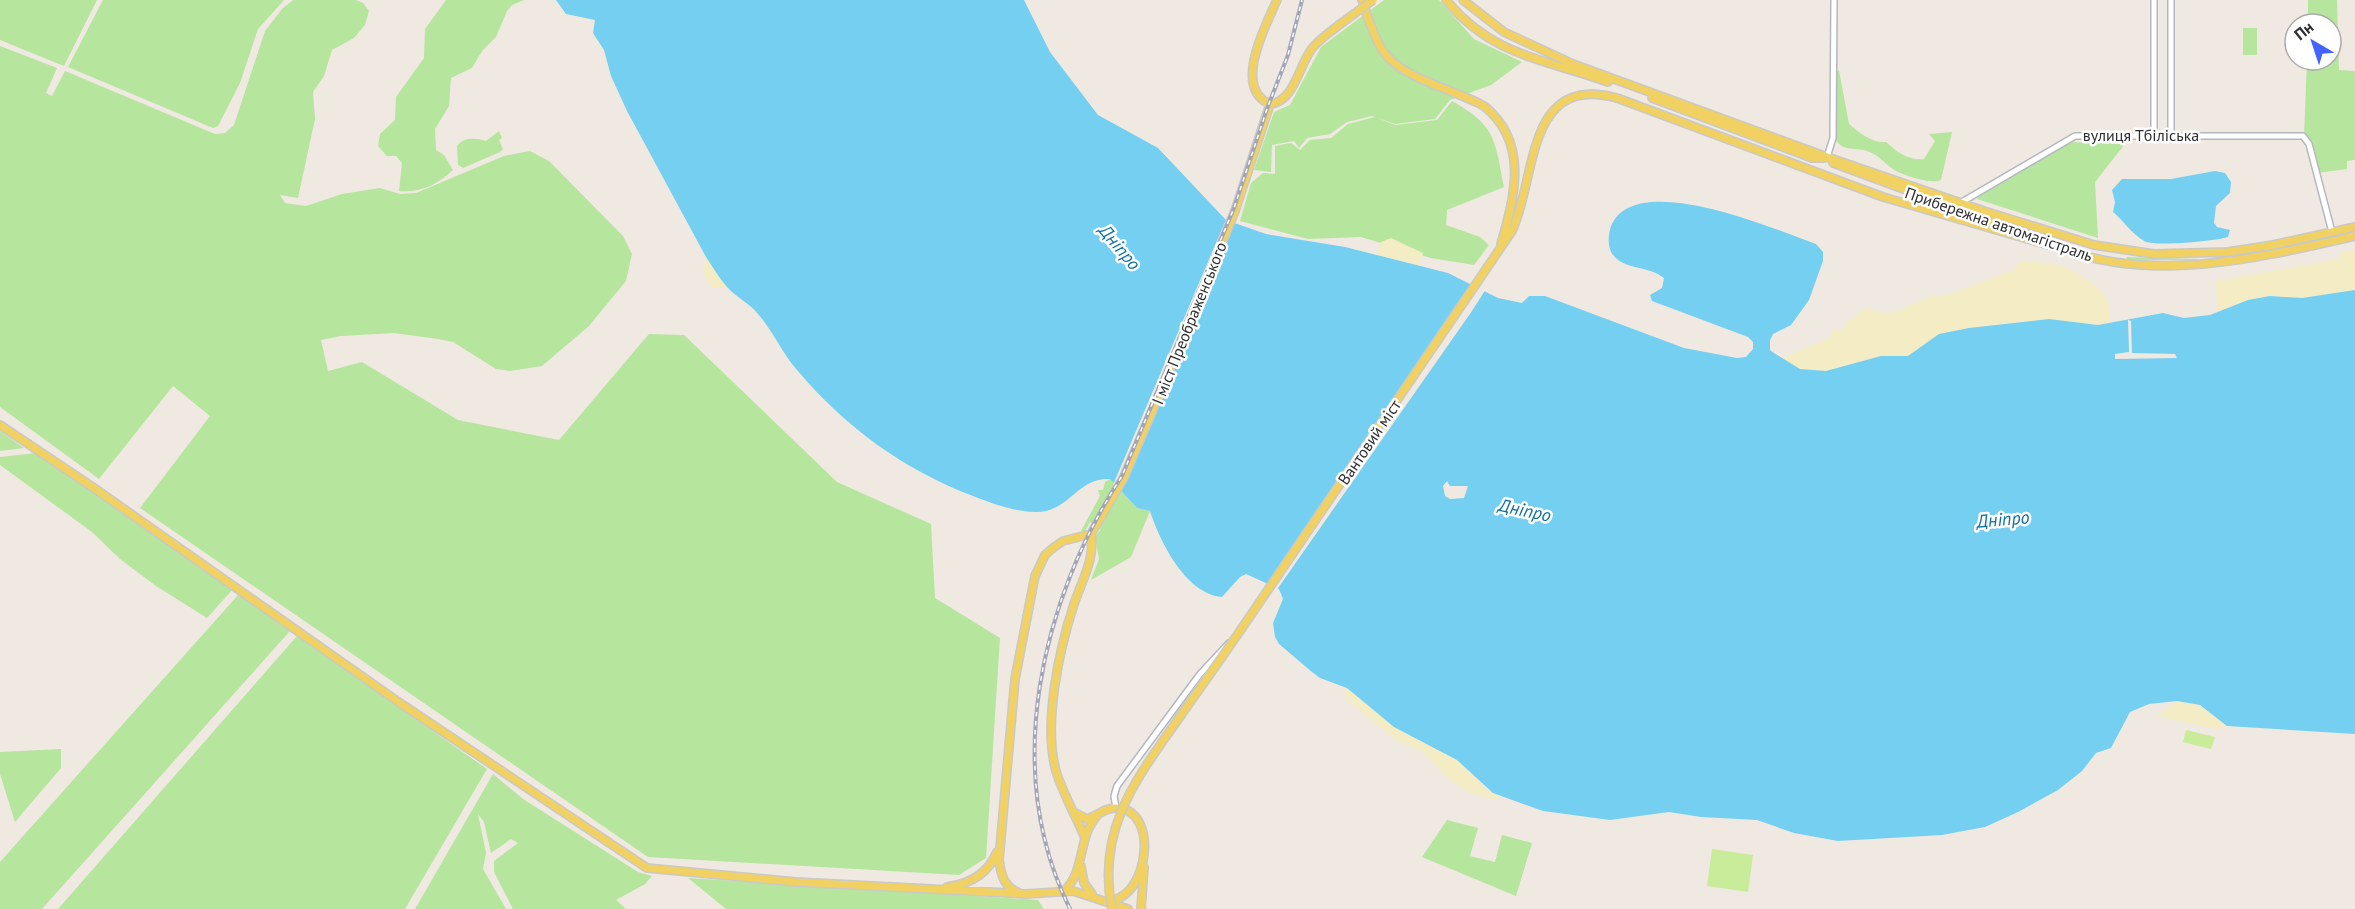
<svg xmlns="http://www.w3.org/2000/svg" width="2355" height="909" viewBox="0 0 2355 909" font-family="'PT Sans',sans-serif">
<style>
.green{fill:#b6e59e}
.sand{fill:#f3ecc5}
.pitch{fill:#c9ec9a}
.water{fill:#75cff0;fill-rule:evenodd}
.pier{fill:#efe9e1}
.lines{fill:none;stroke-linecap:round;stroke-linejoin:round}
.minor-casing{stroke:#b4b7c1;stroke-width:8}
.major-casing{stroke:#c9c9c9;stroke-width:10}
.minor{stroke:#fff;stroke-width:5}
.major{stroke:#f2d163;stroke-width:7}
.rail-casing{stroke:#a3a6b8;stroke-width:4}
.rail{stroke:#fff;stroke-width:1.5;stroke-dasharray:4.5;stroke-linecap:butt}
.major-bridge-casing{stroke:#c9c9c9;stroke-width:10;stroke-linecap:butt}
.major-bridge{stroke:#f2d163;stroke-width:7}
.labels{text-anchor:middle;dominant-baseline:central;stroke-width:5;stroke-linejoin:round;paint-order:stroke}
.street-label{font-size:16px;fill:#2e2e2e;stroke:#fff}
.water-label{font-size:18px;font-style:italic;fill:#0d6fa3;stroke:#fff}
</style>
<rect width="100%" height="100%" fill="#efe9e1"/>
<path class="green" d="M0,0H97L64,66L0,40Z
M103,0H284L258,29L240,83L218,126L213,128L68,67Z
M293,0H356L363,3L369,11L365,25L354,38L332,50L324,76L313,92L315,119L298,198L280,195L285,203L306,206L342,194L380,188L400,194L416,193L504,156L530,151L549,161L623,236L632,254L626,281L589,326L542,366L510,371L496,369L453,342L438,339L394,333L341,336L321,340L328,371L362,362L458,420L559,440L649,334L684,335L837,482L931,524L935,598L1000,638L986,858L959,875L648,857L140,508L210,416L173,386L99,479L0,407V46L57,68L46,93L52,96L65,71L215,134L225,133L234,125L265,31L282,9Z
M446,0H524L512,5L507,11L496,37L482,51L472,68L451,78L449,106L435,129L436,150L444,155L453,170C438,184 421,193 399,191L402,163L396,156H387L378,146L380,134L395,120L396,97L424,58L425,29Z
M1384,0H1439L1474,39L1522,62L1491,85L1450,100L1435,119L1395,124L1372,116L1347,122L1330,134L1307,138L1299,148L1294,141L1272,145L1271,172L1254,170L1274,112L1290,105L1321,47Z
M2308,0H2337L2339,70L2355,71V160L2347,161V169L2317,173L2304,136L2307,60H2331V24H2308Z
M2243,28H2257V55H2243Z
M1839,70L1849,124C1860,133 1871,143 1886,142C1897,152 1909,161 1924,159L1935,141L1929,134L1952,132L1941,180C1933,185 1901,175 1893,169C1883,162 1879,155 1867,151C1854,147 1841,152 1835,138L1831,79L1832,74Z
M1452,101C1496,126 1495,139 1504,187L1447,210L1446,225L1480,237L1489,245L1474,265L1431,258L1361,237L1308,239L1240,221L1251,183L1263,173L1275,174V146L1291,143L1300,150L1310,140L1331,138L1348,124L1375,117L1395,125L1437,120Z
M499,131L502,138L499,140L503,149L500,152L463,168L458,165L457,146C464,137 475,138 486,141Z
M2070,142L2125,144L2095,182L2098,238L1977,199L1983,192Z
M2325,235L2326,238L2251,255L2207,259Z
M2127,257L2197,259L2198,260H2127Z
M0,431L24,448L0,451Z
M36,453L233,589L207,618L156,586L120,559L92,532L0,465V457Z
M1110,479L1137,508L1150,511L1131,557L1091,580L1099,559L1095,537L1101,529L1090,522L1085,531H1081L1100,496L1098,490H1103L1105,482Z
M239,594L290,631L42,909H0V862Z
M297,636L487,769L405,909H58Z
M61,749V768L15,822L0,774V752Z
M493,774L523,799L638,872L652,876L645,884L616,900L626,909H513L494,872V861L518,843L511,839L491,853L484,822L478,814L486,853L483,869L506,909H415Z
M1447,820L1478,828L1470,856L1495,862L1502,835L1532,843L1516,896L1422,857Z
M688,878L1038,900L1044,909H726Z"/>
<path class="sand" d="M1391,238L1423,253L1419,265L1377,255L1381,242Z
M2355,250V290L2302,298L2269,296L2248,300L2218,312L2216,281L2339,259V253Z
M706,257L728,288L711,287L703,273Z
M2018,262H2039L2063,266L2093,283L2108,299L2110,322L2098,325L2049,319L1969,328L1939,334L1908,356H1881L1826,371L1800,369L1783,358L1831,337V330H1843L1848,322L1867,307C1900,326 1916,291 1947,295L2015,269Z
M1347,688L1406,734L1457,760L1485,788L1501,797L1495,800L1473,794L1453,783L1422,752L1394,739L1347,700L1344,692Z
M2177,701L2199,705L2227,726L2216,729L2157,716Z"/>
<path class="pitch" d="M2186,730L2215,737L2211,749L2183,742Z
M1712,849L1753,855L1748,892L1707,886Z"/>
<path class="water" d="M556,0H1024L1050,52L1098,115L1158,148L1226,220L1266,234L1345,247L1448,273L1498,298L1522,303L1529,296H1545L1684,348L1737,358L1746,357L1753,349V342L1748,337L1652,301L1650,295L1662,288L1664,278C1650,266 1626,270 1614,256C1607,249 1608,235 1611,226C1635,168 1776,230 1816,244L1823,252V261L1809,300L1791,325L1773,334L1770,340V350L1774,353L1800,369L1826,371L1881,356H1908L1939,334L1969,328L2049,319L2098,325L2163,313L2184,318L2210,315L2248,300L2270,296L2302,298L2355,290V734L2227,726L2200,705L2177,701L2149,704L2130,712L2111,748L2096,753L2082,771L2058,790L2018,812L1985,827L1942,835L1838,841L1794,833L1757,820L1701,817L1669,812L1610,820L1543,811L1493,793L1457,760L1394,727L1347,688L1320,678L1312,672L1279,644L1275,637L1273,623L1283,599L1279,589L1246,574L1240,577L1222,597C1186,594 1160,542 1150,511L1137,508L1110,479C1077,477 1069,513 1035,512C1012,511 994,504 973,496C904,470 845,427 797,370C782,353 773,331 758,314C749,303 736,297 727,287C719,278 713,267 706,257L627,111L611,76L604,50L593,33L595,20L566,14ZM1447,481L1450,486H1468L1464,498L1450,499L1445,496L1443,486Z
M2215,171L2225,173L2231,182L2230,193L2216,206L2214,223L2217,227L2230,230L2228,237C2215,241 2155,247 2144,241C2131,233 2124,221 2113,212L2115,202L2112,190L2122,179H2171Z"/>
<path class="pier" d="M1227,217L1235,221L1129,477L1120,491L1113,485Z
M1474,283L1486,289L1472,311L1276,591L1266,585Z
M2128,320L2131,321L2132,353L2175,354L2177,358L2115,359V354L2129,352Z"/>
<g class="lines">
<g class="minor-casing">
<path id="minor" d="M2154,136V0
M2171,136V0
M1827,157L1833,138L1834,0
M1962,202L2075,136H2303L2309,144L2332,232
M1116,808L1114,796L1117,786L1200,674L1229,643"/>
</g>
<g class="major-casing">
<path id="major" d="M1362,0C1368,17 1373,36 1383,51C1400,78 1456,90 1484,106C1529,142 1515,196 1501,244
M1446,0C1492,56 1544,59 1608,82
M1463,0L1504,32L1573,64L1827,157L1984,211L2094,245L2154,254L2228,252L2273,245L2355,227
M1652,98L1812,158H1825
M1270,104C1232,88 1266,25 1277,0
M1270,104C1294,102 1299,66 1311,50C1318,40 1329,33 1339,25
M1833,163L2031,236
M2055,246C2150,285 2259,258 2355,236
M0,425L94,488L400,703L647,868L796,882L1026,894L1073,891L1128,909
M1091,534L1123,479L1151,414L1235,211L1270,104
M1242,628L1512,231C1537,178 1525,73 1617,98L1883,197L2059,248
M1075,813L1087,819C1097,816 1106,807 1117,808C1160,810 1148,897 1111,900
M1085,838C1076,816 1063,794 1056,771C1043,724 1059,650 1074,604C1082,580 1095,560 1091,534
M1081,866L1084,883L1092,894
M947,887C970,884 988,874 997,852
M1064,891C1086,871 1077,838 1097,816
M1019,893C1004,887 1001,875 999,860L1015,679L1035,576L1045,555L1053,548L1063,541L1091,534
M1141,909L1144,867"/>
</g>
<use href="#minor" class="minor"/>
<use href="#major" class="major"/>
<g class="rail-casing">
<path id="rail" d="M1070,909C1001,770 1041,600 1122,476L1234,208L1268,106L1288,55L1302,0"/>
</g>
<use href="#rail" class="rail"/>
<g class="major-bridge-casing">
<path id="major-bridge" d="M1339,25L1373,0
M1112,909C1096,830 1136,779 1179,718C1200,688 1221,659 1242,628"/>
</g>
<use href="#major-bridge" class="major-bridge"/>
</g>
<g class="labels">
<g class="street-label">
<text x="2141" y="135">вулиця Тбіліська</text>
<text transform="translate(1999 224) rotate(19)">Прибережна автомагістраль</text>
<text transform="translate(1189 323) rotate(-68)">I міст Преображенського</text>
<text transform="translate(1369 442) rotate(-56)">Вантовий міст</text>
</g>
<g class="water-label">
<text transform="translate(1120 247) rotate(50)">Дніпро</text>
<text transform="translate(1525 510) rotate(12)">Дніпро</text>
<text transform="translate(2003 519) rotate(-5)">Дніпро</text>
</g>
</g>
<g transform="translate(2313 42) rotate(321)"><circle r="28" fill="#ffffff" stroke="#ababab" stroke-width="1.5"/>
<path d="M0-4.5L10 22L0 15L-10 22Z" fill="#4264fb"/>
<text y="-9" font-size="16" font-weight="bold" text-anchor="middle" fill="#2e2e2e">Пн</text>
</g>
</svg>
